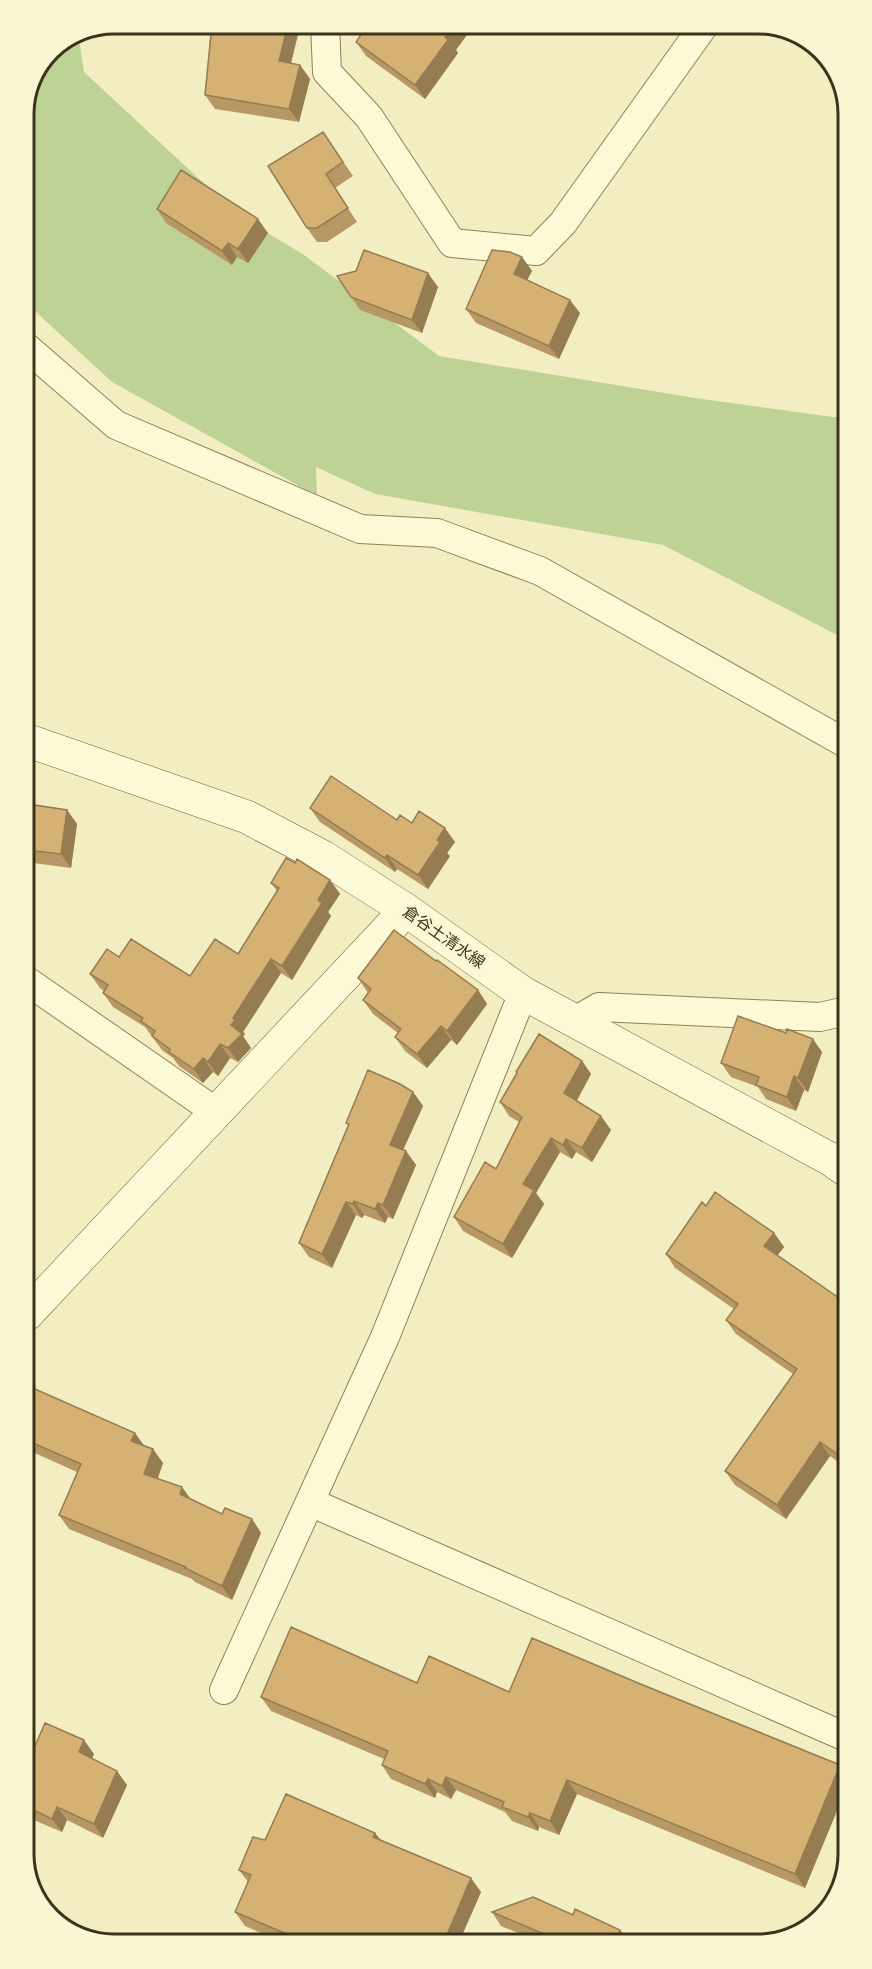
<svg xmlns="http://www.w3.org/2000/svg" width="872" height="1969" viewBox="0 0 872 1969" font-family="'Times New Roman','Noto Sans JP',serif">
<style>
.green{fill:#bed295}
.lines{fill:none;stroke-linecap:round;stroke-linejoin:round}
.street-casing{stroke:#8f8157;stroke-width:30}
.secondary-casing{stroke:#71613a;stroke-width:34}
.street{stroke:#fcf9d7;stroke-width:28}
.secondary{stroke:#fcf9d7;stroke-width:33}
.wall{fill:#b79864}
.shaded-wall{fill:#957c51}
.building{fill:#d5b174;stroke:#957c51;stroke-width:1.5}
.labels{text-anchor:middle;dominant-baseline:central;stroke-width:6;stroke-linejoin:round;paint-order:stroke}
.street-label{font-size:16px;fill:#3d331d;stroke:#f9f6d3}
.rim{fill:none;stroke:#3d331d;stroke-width:3}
</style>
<rect width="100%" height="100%" fill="#f3eec2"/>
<path class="green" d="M79,39L84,72L237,214L304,255L439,356L695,398L833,417H844L845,639L663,545L375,494L316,467L317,496L112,382L25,302L24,109L51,50Z"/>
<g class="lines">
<g class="street-casing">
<path id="street" d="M325,24L327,72L369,117L452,243L536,251L563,223L705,24
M25,346L116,425L360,529L437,533L540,571L845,743
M27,981L216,1112
M575,1021L599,1007L820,1017L846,1011
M310,1502L848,1738
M224,1690L385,1337L523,993"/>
</g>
<g class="secondary-casing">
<path id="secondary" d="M26,740L247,817L323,857L406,910L523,993L830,1159L846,1170
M27,1314L406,910"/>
</g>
<use href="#street" class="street"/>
<use href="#secondary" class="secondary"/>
</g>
<path class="wall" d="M200,24H304V27L300,26L291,63L300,65L310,79L299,122L215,109L205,95L211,27Z
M356,42L456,50L458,53L425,99L366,56Z
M323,132L353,176L335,188L357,222L327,242H317L307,228Z
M157,209L268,233L248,263L237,257L232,265L166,223Z
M522,257L532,271L527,280L580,313L559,359L476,323L466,309Z
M356,271L438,287L422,333L360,310L351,297Z
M26,796L36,805L67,810L77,824L71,868L26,862Z
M310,808L397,820L412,823L455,842L447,853L450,856L428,889L397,869L395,872L320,822Z
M295,863L330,880L340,894L328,912L331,916L292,980L281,973L243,1032L245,1034L243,1036L251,1048L238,1062L230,1058L218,1076L213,1072L203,1083L179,1066L173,1058L162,1050L145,1027L113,1007L103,993L104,991L100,988L90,974L119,957L190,976L238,954L277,891L271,883Z
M436,961L478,990L487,1004L457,1045L451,1040L427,1068L405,1051L395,1037L398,1033L373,1014L363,1000L368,993L358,978Z
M822,1052L808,1092L804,1090L796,1111L766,1099L758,1087L731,1077L721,1063Z
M582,1061L591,1074L577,1101L611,1130L592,1162L576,1152L572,1159L560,1152L536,1193L544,1204L512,1258L463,1231L454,1217L496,1169L519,1122L509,1116L500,1102L517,1073L516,1072Z
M413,1092L423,1106L403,1150L406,1151L416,1165L393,1219L388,1217L385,1223L364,1215L362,1218L356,1215L332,1268L309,1257L299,1243L348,1125L346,1123Z
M706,1206L774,1233L784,1247L777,1255L842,1300L846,1293L847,1468L830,1456L786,1519L735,1485L725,1471L793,1374L736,1334L726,1320L734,1309L675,1268L666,1254Z
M28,1386L135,1433L144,1446L163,1463L158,1478L191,1500L222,1514L252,1519L261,1533L232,1600L195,1582L192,1579L69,1529L59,1515L77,1472L28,1450Z
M417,1683L509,1692L638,1683L840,1765L848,1775V1784L805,1888L577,1794L559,1835L539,1827L538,1831L512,1821L505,1812L456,1790L451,1799L437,1792L435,1798L391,1779L382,1765L384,1759L271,1711L261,1697Z
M94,1754L92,1759L127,1785L103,1838L67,1820L62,1832L29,1818V1755Z
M375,1833L381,1840L481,1892L459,1942L286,1944L245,1926L235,1912L248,1882L239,1870L265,1840Z
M492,1912L629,1941L540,1942L501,1926Z"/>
<path class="shaded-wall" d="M288,24H299L300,26L288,75L279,61Z
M455,24H475L456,50L458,53L425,99L415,85L445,37Z
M300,65L310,79L299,122L289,109Z
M258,219L268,233L248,263L238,249Z
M228,243L237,257L232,265L222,251Z
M522,257L532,271L523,288L514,274Z
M428,273L438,287L422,333L412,320Z
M570,300L580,313L559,359L549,346Z
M29,796L39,810L28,804Z
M67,810L77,824L71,868L61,854Z
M445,828L455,842L447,853L450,856L428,889L418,875L437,840Z
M387,855L397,869L395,872L385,858Z
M330,880L340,894L328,912L331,916L292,980L282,966L318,900Z
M271,959L281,973L243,1032L245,1034L243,1036L251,1048L238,1062L228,1048L233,1018Z
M478,990L487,1004L457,1045L447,1031Z
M441,1026L451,1040L427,1068L417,1054Z
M813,1039L822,1052L808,1092L798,1078Z
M220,1044L230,1058L218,1076L208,1062Z
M203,1058L213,1072L203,1083L194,1069Z
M582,1061L591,1074L573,1106L564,1093Z
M794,1076L804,1090L796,1111L787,1097Z
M413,1092L423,1106L399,1159L390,1145Z
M601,1116L611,1130L592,1162L582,1148Z
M551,1138L560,1152L536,1193L544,1204L512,1258L503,1244L523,1184Z
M566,1139L576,1152L572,1159L563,1145Z
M406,1151L416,1165L393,1219L383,1205Z
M354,1201L364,1215L362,1218L353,1204Z
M346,1202L356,1215L332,1268L322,1254Z
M378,1203L388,1217L385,1223L375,1209Z
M774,1233L784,1247L774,1260L764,1246Z
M135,1433L145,1447L131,1441Z
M820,1442L830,1456L786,1519L777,1505Z
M153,1449L163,1463L154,1488L144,1474Z
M182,1487L192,1501L180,1494Z
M252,1519L261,1533L232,1600L222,1586Z
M84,1740L94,1754L88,1766L79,1752Z
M840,1765L848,1775V1784L805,1888L795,1874Z
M117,1771L127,1785L103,1838L94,1824Z
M446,1777L456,1790L451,1799L442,1786Z
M428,1779L437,1792L435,1798L425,1784Z
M567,1780L577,1794L559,1835L550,1821Z
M57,1807L67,1820L62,1832L52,1819Z
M530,1813L539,1827L538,1831L528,1817Z
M375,1833L385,1847L373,1837Z
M471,1878L481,1892L459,1942H444Z
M620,1930L629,1941H615Z"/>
<path class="building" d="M212,24H288L279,61L300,65L289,109L205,95Z
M368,24H455L445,37L448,40L415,85L356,42Z
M323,132L343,162L326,174L348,208L317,228H307L268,166Z
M181,170L258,219L238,249L228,243L222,251L157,209Z
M364,250L428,273L412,320L351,297L337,276L356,271Z
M492,250L510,252L522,257L514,274L570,300L549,346L466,309Z
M331,776L397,820L400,815L412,823L419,811L445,828L437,840L440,842L418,875L387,855L385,858L310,808Z
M26,796H29L28,804L67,810L61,854L26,850Z
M286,858L295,863L297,859L330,880L318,900L322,903L282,966L271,959L233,1018L235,1020L231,1025L242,1034L228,1048L220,1044L208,1062L203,1058L194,1069L169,1052L170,1049L152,1036L155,1031L141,1021L143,1018L103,993L108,985L90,974L107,949L119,957L131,939L190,976L215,939L238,954L279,888L271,883Z
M394,930L436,961L437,960L478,990L447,1031L441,1026L417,1054L395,1037L401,1029L363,1000L371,989L358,978Z
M738,1016L786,1033L787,1029L813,1039L798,1078L794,1076L787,1097L756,1085L759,1077L721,1063Z
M539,1034L582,1061L564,1093L601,1116L582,1148L566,1139L563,1145L551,1138L523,1184L534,1190L503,1244L454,1217L485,1162L496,1169L522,1117L500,1102L517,1073L516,1072Z
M368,1070L400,1084L413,1092L390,1145L406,1151L383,1205L378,1203L375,1209L354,1201L353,1204L346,1202L322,1254L299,1243L349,1124L346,1123Z
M715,1192L774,1233L764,1246L842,1300L846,1293L847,1461L820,1442L777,1505L725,1471L797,1369L726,1320L738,1304L666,1254L702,1202L706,1206Z
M28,1386L135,1433L131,1441L153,1449L144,1474L182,1487L180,1494L222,1514L225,1508L252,1519L222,1586L185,1568L186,1567L59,1515L81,1464L28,1441Z
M291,1627L417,1683L429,1656L509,1692L532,1638L638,1683L840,1765L795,1874L567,1780L550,1821L530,1813L528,1817L502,1807L504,1802L446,1777L442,1786L428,1779L425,1784L382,1765L388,1751L261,1697Z
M45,1723L84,1740L79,1752L117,1771L94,1824L57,1807L52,1819L29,1808V1755H31Z
M286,1794L375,1833L373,1837L471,1878L444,1942L308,1943L235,1912L251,1875L239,1870L253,1837L265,1840Z
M533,1897L573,1915L575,1909L620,1930L615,1941L563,1942L492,1912Z"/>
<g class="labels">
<g class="street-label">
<text transform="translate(444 937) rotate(35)">倉谷土清水線</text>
</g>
</g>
<path d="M0 0H872V1969H0ZM114 34H758A80 80 0 0 1 838 114V1854A80 80 0 0 1 758 1934H114A80 80 0 0 1 34 1854V114A80 80 0 0 1 114 34Z" fill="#f9f6d3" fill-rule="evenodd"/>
<path class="rim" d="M114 34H758A80 80 0 0 1 838 114V1854A80 80 0 0 1 758 1934H114A80 80 0 0 1 34 1854V114A80 80 0 0 1 114 34Z"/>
</svg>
